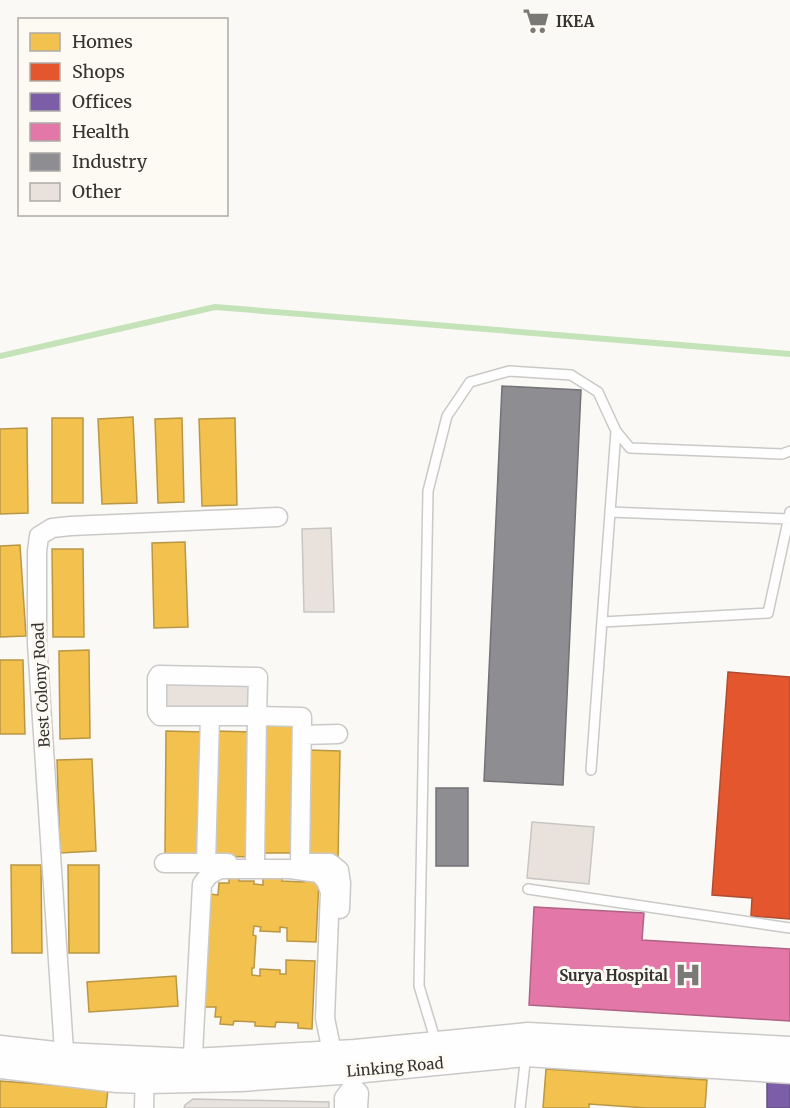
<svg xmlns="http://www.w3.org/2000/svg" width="790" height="1108" viewBox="0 0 790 1108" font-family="Merriweather,serif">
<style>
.homes{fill:#f2c14e;stroke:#b99745;stroke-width:1.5}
.shops{fill:#e4572e;stroke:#b04c2f;stroke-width:1.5}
.offices{fill:#7b5ea7;stroke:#665184;stroke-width:1.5}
.health{fill:#e377a8;stroke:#af6384;stroke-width:1.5}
.industry{fill:#8d8d92;stroke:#737275;stroke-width:1.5}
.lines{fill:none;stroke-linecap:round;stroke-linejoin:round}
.stream{stroke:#c5e3b8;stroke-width:6}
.building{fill:#e9e2dc;stroke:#c8c6c4;stroke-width:1.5}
.service-casing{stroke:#cbc9c7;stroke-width:12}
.minor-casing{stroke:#cbc9c7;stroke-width:21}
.secondary-casing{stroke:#cbc9c7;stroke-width:27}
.service{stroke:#fefefe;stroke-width:9}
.minor{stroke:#fefefe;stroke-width:18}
.secondary{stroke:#fefefe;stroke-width:24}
.labels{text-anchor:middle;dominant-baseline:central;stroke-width:6;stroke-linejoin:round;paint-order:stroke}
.poi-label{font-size:15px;font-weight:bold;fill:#353431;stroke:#fdfaf4;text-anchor:start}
.street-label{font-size:15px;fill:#353431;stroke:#fdfaf4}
</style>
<rect width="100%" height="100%" fill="#fbf9f6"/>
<path class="homes" d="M133,417L137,503L102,504L98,419Z
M52,418H83V503H52Z
M182,418L184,502L158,503L155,419Z
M235,418L237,505L202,506L199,419Z
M27,428L28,513L0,514V429Z
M185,542L188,627L154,628L152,543Z
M20,545L26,636L0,637V546Z
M52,549H83L84,637H53Z
M89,650L90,738L60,739L59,651Z
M0,660H23L25,734H0Z
M261,721L298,722L295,853H259Z
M166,731L204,732V855H165Z
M215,731L253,732L251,857L213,856Z
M307,750L340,751L338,862L304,861Z
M92,759L96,851L60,853L57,760Z
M11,865H41L42,953H12Z
M68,865H99V953H69Z
M229,875L239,876V881H254V884L263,885V877L282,878V881L304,882V879L319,880L316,942L287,941V928L280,927V932L260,931L261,927L254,926L253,935L256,936L254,968H252V975L260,976V969L280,970V974H286V960L315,961L312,1029L298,1028V1023L276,1022L275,1027L255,1026V1022L234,1021L233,1025L220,1024L221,1017H215L216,1007H204L210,894L218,895L219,883H229Z
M176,976L178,1006L89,1012L87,982Z
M546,1069L707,1080L705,1108H647L589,1104V1108H543Z
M0,1081L108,1089L106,1108H0Z"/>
<path class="shops" d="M728,672L790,677V919L751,916L752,898L712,895Z"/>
<path class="offices" d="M767,1080H790V1108H767Z"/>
<path class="health" d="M534,907L644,913L642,940L790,949V1021L529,1005Z"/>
<path class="industry" d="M502,386L581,390L563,785L484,781Z
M436,788H468V866H436Z"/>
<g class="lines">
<path class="stream" d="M0,356L215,307L790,354"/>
</g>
<path class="building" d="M331,528L334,612H304L302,529Z
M165,677L251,678V712L165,710Z
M532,822L594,827L589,884L527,878Z
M193,1099L329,1102V1108H184L185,1105Z"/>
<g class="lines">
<g class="service-casing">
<path id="service" d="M610,512L788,519
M602,622L768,613L790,512
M591,770L616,431
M528,889L790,928
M436,1042L419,986L428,491L447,416L470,382L509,371L571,375L598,392L616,431L630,448L782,454L790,451
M520,1108L526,1054"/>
</g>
<g class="minor-casing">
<path id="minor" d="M159,675L258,677L257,716H160L157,712V678Z
M302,735L338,734
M164,863H228
M206,863L210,716
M255,863L257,716L302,717L300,863
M304,863H330L339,870L341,883L340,909
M65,1066L37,644V552L39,536L52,528L70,526L278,517
M192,1073L202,884L209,875L220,869H290L319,873L326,881L330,892L325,1018L332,1052
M353,1086L359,1093L358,1108
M144,1108L145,1070
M344,1108V1098L353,1086L355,1059"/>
</g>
<g class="secondary-casing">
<path id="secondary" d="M0,1048L64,1055L192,1061L355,1052L528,1035L790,1049
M0,1066L117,1080L146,1081L241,1079L354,1071L526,1054L790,1071"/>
</g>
<use href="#service" class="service"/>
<use href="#minor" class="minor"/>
<use href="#secondary" class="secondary"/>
</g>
<defs>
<g id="supermarket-bare" transform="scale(2.07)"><path d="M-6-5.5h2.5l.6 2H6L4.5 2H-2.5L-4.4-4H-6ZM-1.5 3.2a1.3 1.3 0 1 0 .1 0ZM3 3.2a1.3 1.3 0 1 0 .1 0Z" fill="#7a7976" stroke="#fdfaf4" stroke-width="2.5" paint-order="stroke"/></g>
<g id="hospital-bare" transform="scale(2.07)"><path d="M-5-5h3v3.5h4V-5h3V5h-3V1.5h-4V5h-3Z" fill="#7a7976" stroke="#fdfaf4" stroke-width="2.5" paint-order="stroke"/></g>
</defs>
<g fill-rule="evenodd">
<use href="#supermarket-bare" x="536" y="21"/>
<use href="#hospital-bare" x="688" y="975"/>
</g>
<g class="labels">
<g class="poi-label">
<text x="556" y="21">IKEA</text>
<text x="668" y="975" text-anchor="end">Surya Hospital</text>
</g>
<g class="street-label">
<text transform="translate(41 685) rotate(-93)">Best Colony Road</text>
<text transform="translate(395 1067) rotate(-5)">Linking Road</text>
</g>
</g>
<rect x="18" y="18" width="210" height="198" fill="#fdfaf4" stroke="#adaba6" stroke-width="1.5"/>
<rect x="30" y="33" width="30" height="18" fill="#f2c14e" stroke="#adaba6" stroke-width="1.5"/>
<text x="72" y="48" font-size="18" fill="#353431">Homes</text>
<rect x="30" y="63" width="30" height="18" fill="#e4572e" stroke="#adaba6" stroke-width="1.5"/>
<text x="72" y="78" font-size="18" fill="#353431">Shops</text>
<rect x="30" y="93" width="30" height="18" fill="#7b5ea7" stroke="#adaba6" stroke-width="1.5"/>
<text x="72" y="108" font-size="18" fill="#353431">Offices</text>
<rect x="30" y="123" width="30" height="18" fill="#e377a8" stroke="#adaba6" stroke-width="1.5"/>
<text x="72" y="138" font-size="18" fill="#353431">Health</text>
<rect x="30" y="153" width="30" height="18" fill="#8d8d92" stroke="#adaba6" stroke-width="1.5"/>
<text x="72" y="168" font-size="18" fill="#353431">Industry</text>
<rect x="30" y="183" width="30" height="18" fill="#e9e2dc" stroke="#adaba6" stroke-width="1.5"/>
<text x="72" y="198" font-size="18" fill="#353431">Other</text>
</svg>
